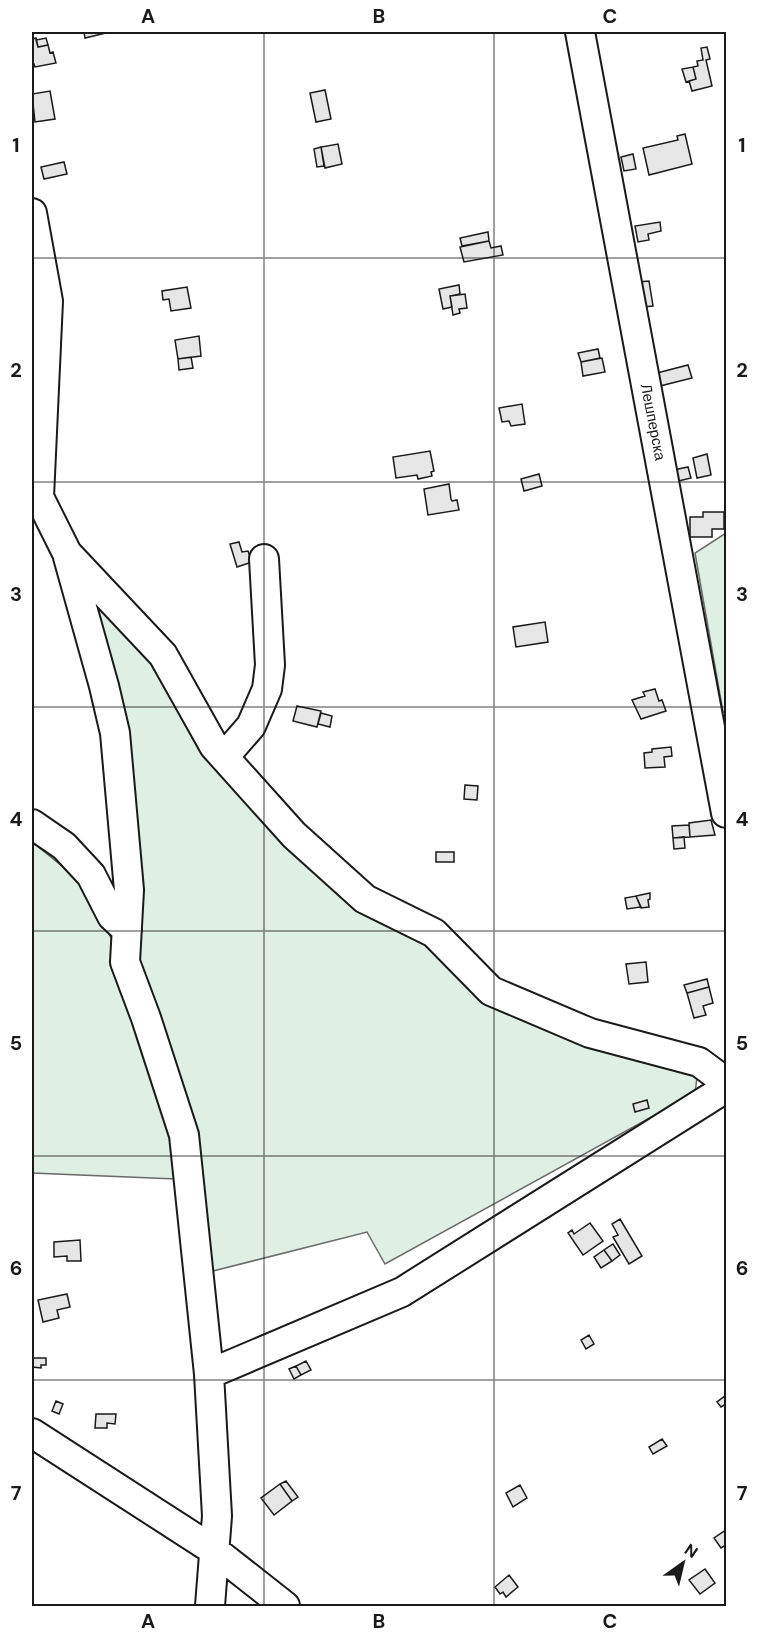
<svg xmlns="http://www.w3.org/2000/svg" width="758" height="1638" viewBox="0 0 758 1638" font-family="'DM Sans',sans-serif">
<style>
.green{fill:#e0efe3;stroke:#6a6a6a;stroke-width:1.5}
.building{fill:#e6e6e6;stroke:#1a1a1a;stroke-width:1.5}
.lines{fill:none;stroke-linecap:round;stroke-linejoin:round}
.minor-casing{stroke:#1a1a1a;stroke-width:32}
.minor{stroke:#fff;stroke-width:28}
.grid{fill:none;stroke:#1a1a1a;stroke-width:1.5;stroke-opacity:0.55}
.labels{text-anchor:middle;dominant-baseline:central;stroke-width:4.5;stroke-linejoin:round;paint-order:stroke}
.street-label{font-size:15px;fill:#1a1a1a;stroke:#fff}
.neatline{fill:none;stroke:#1a1a1a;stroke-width:2}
.grid-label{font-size:20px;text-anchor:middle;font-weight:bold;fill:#1a1a1a}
</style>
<rect width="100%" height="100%" fill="#fff"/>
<path class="green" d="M726,533V713L723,712L695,553Z
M67,553L294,835L491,991L699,1062L695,1093L385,1264L367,1232L213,1271L200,1180L32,1173V844L36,845L78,879L124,961L115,733Z"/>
<path class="building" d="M84,32H110L85,38Z
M36,38L38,47L48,45L50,53L53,52L56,63L35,67L34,64H32V39Z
M46,38L48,45L38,47L36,40Z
M707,47L710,59L706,60L712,86L692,91L689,81L696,79L693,67L698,66L697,61L703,60L701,48Z
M693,67L696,79L686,82L682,69Z
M325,90L331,119L316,122L310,93Z
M50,91L55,119L35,122L32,94Z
M685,134L692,164L649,175L643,148L678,140L677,136Z
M338,144L342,164L325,168L321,147Z
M321,147L324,166L317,167L314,149Z
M633,154L636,169L624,171L621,157Z
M64,162L67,174L44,179L41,167Z
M660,222L661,231L648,234L649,240L638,242L635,226Z
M488,232L489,241L462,246L460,238Z
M489,241L491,248L501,246L503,255L464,262L460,247Z
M649,281L653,306L643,307L638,282Z
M459,285L460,294L450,296L452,307L443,309L439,289Z
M187,287L191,308L171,311L169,299L163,300L162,291Z
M465,294L467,308L459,309L460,313L453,315L450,296Z
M199,336L201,356L178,359L175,340Z
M598,349L600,358L581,362L578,353Z
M191,357L193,368L179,370L178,359Z
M602,358L605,372L583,376L581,362Z
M688,365L692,378L656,387L653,374Z
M522,404L525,424L511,426L509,421L502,422L499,408Z
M430,451L434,471L431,472L432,476L418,479L417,475L396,478L393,457Z
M707,454L711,475L697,478L693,458Z
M688,467L691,478L666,484L664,472Z
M539,474L542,486L524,491L521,479Z
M449,484L451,499L452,501L457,500L459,510L428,515L424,489Z
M703,512H724V529H712V537H690V517H703Z
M239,542L242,552L248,551L252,562L237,567L230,544Z
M545,622L548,642L516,647L513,627Z
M655,689L659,701L662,700L666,711L641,719L632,700L645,696L643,692Z
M297,706L321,711L317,727L293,721Z
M321,713L332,716L330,727L318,724Z
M671,747L672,756L664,757L665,767L645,768L644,753L652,752V749Z
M465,785L478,786L477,800L464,799Z
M711,820L715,835L690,837L689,823Z
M689,825L690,837L673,838L672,826Z
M684,837L685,848L674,849L673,838Z
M436,852H454V862H436Z
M650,893V899L648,900L649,907L641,908L636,896Z
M636,896L641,907L627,909L625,898Z
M646,962L648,982L629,984L626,964Z
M707,979L709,987L687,993L684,985Z
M709,987L713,1003L703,1006L706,1015L694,1018L687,993Z
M647,1100L649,1108L635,1112L633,1104Z
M620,1219L642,1256L629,1264L613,1237L618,1235L612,1224Z
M590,1223L603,1241L583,1255L568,1233L572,1230L574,1234Z
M80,1240L81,1261H67V1256L54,1257V1242Z
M613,1244L620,1255L612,1261L604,1250Z
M604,1250L612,1261L601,1268L594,1257Z
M67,1294L70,1307L57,1310L59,1318L43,1322L38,1300Z
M589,1335L594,1344L586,1349L581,1340Z
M32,1358H46V1365H41V1368L32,1367Z
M306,1361L311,1370L301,1375L296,1366Z
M296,1366L301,1375L294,1379L289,1369Z
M725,1396L726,1404L721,1407L717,1402Z
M56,1401L63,1404L59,1414L52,1411Z
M96,1414H116L115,1424L107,1423V1428H95Z
M662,1439L667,1446L653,1454L649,1447Z
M286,1481L298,1497L292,1501L280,1484Z
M280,1484L292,1501L274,1515L261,1498Z
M520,1485L527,1498L513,1507L506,1493Z
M726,1530V1545L721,1548L714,1538Z
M705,1569L715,1583L700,1594L689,1580Z
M509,1575L518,1587L506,1597L503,1592L500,1594L495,1587Z"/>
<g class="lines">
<g class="minor-casing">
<path id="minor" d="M580,32L726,813
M32,213L48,301L39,497L67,553L163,655L214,746L294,835L365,899L434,933L491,991L590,1033L699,1062L726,1082
M68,557L104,686L115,733L129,890L125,962L146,1018L184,1135L209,1374
M224,757L251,726L267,689L270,665L264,559
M32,824L64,846L91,875L112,916L127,930
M32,1433L215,1551L285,1606
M210,1606L217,1516L209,1374L402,1292L726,1088"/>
</g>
<use href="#minor" class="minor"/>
</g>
<path class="grid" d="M264,32V1606M494,32V1606M32,258H726M32,482H726M32,707H726M32,931H726M32,1156H726M32,1380H726"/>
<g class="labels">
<g class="street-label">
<text transform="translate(653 422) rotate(79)">Лешперска</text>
</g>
</g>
<rect width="758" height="1638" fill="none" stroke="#ffffff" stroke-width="66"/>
<g transform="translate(683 1563) rotate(34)" stroke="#ffffff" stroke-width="4.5" paint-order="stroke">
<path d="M0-4.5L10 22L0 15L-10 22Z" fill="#1a1a1a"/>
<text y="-9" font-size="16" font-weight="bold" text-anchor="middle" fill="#1a1a1a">N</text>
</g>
<rect x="33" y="33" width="692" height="1572" class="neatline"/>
<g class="grid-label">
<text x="148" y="23">A</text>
<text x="379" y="23">B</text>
<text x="610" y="23">C</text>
<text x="16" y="152">1</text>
<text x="742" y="152">1</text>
<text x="16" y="377">2</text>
<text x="742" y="377">2</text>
<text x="16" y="601">3</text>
<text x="742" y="601">3</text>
<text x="16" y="826">4</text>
<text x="742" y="826">4</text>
<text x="16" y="1050">5</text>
<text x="742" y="1050">5</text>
<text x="16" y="1275">6</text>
<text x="742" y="1275">6</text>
<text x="16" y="1500">7</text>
<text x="742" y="1500">7</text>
<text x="148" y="1628">A</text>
<text x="379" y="1628">B</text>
<text x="610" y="1628">C</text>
</g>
</svg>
